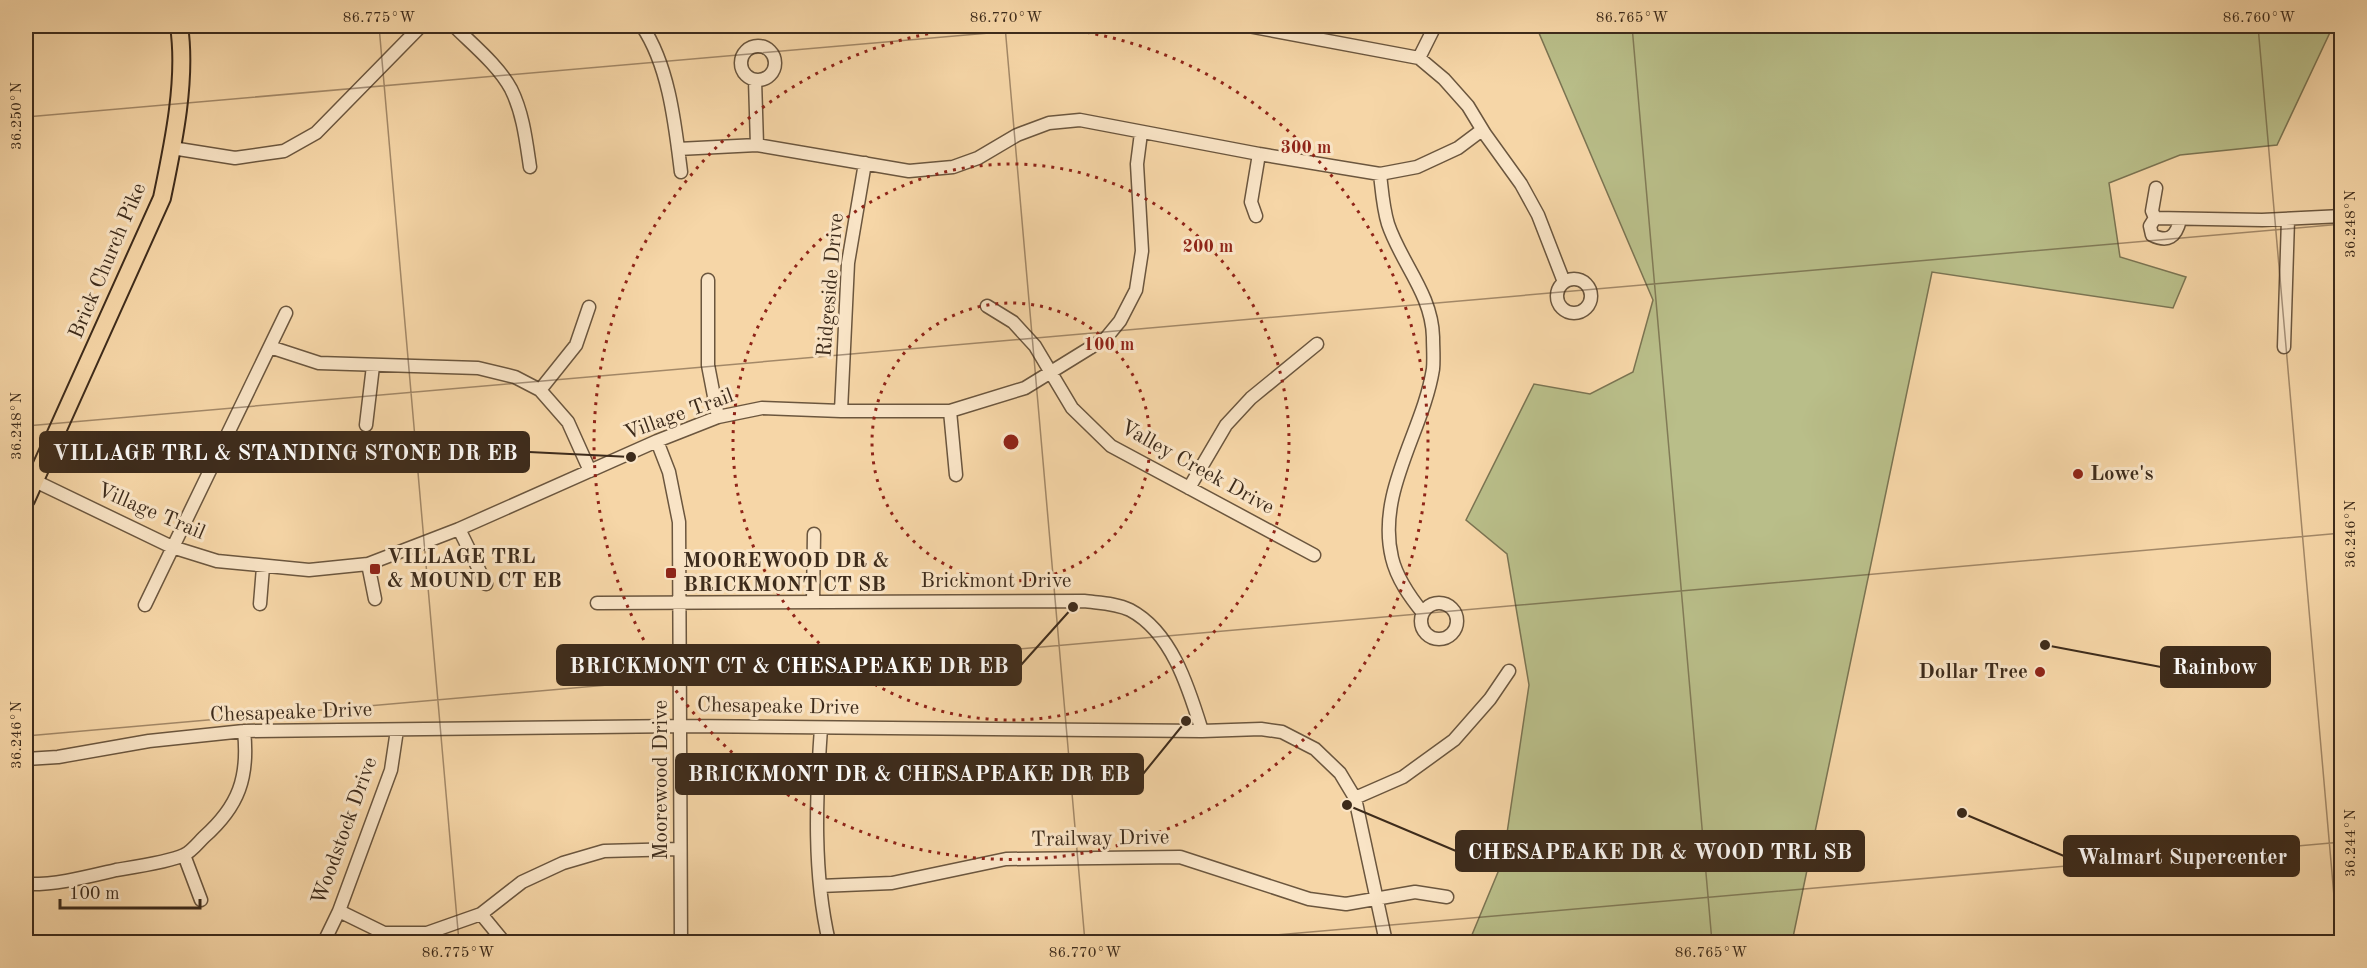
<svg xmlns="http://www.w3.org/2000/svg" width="2367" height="968" viewBox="0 0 2367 968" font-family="'Old Standard TT',serif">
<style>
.green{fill:#b9be89;stroke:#7b7452;stroke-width:1.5}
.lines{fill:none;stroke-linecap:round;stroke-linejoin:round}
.minor-casing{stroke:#6b563e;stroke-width:15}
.major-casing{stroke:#3d2b1b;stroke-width:20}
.minor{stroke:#f9e4c6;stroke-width:12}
.major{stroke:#f6d6a7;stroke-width:16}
.ticks{fill:none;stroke:#3d2b1b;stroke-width:1.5;stroke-opacity:0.45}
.ring{fill:none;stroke:#8f2418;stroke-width:3;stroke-dasharray:3 6}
.poi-dot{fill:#8f2418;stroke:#f9e4c6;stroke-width:2}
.labels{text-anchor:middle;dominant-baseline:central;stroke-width:6;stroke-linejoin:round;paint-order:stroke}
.street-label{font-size:21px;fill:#3d2b1b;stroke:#f9e4c6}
.poi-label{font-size:21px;font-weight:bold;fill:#3d2b1b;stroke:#f9e4c6;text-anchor:start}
.centre{fill:#8f2418;stroke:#f9e4c6;stroke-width:3}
.ring-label{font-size:18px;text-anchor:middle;font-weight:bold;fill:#8f2418;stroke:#f9e4c6;stroke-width:6;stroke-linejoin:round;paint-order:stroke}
.leader{fill:none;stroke:#3d2b1b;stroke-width:2}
.callout-dot{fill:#3d2b1b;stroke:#f9e4c6;stroke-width:2}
.callout{fill:#3d2b1b;stroke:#3d2b1b;stroke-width:2}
.callout-label{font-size:22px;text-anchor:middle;font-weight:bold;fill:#fff}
.neatline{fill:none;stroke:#3d2b1b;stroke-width:2}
.ticks-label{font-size:15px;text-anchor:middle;fill:#3d2b1b}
</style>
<rect width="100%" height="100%" fill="#f6d6a7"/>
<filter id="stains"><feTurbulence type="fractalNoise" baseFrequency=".00333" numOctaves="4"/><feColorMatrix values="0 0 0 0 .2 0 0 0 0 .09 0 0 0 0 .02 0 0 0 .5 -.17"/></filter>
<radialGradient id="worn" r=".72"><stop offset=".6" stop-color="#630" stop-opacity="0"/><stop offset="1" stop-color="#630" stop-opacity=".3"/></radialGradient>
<path class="green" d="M1539,26H2333L2277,145L2180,155L2109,183L2120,257L2186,277L2173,308L1932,272L1792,942H1469L1503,860L1529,685L1507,554L1466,520L1534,384L1590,394L1633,372L1653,300L1539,33Z"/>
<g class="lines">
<g class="minor-casing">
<path id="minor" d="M454,26C473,45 498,65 511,89C523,113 526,140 530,167
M642,26C669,66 675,124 681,172
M1248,26L1419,58L1435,26
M741 63a17 17 0 1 1 34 0a17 17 0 1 1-34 0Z
M1419,58L1444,79L1468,106L1485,134L1521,184L1538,215L1564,282
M755,80L757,145
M172,148L235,158L284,151L316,133L421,26
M678,149L757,145L909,171L953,167L978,158L1017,135L1049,123L1080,120L1259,154L1380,174L1417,167L1458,148L1482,130
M1380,174C1382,191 1383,208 1388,224C1401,263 1432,294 1433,337C1433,347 1434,359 1433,369C1423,432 1376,492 1392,558C1397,579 1410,597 1423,613
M2156,188L2152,211L2155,218L2262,220L2342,216
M1256,216L1251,202L1259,154
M2155,218L2150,226L2152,235C2168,243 2176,237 2180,220
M1557 296a17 17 0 1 1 34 0a17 17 0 1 1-34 0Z
M708,280V365L718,417
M987,306L1013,322L1035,346L1072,408L1111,446L1314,555
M270,347L319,363L478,368L515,377L540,390L568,422L590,471
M2284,347L2288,219
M540,390L576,345L589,307
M841,411L848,263L865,163
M950,411L956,475
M366,425L373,366
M657,441L669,472L679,522L681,942
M35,481L172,547L217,561L309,570L368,564L459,529L657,441L718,417L762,408L841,411H950L1025,388L1106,338L1120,321L1136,290L1142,251L1137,164L1141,133
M1189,488L1226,425L1251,398L1317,344
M459,529L486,584
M368,564L375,599
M813,601L814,534
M597,603L1084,601C1099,603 1116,603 1130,610C1172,632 1189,689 1202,731
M1421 621a18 18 0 1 1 36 0a18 18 0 1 1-36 0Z
M260,604L263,567
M145,605L286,313
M821,728C816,799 813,873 829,942
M26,759L58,757L149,741L244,731L681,726L1202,731L1261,729L1282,732L1315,749L1340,773L1355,798L1386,942
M1355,798L1403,777L1454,740L1490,699L1509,671
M184,855L201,900
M26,884C56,885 86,877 116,870C134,867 169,862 184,855C191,852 198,843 204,837C239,806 249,777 244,731
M820,886L892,883L1006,859L1180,857L1309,899L1346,904L1415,892L1447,897
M339,911L384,933H427L481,914L522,882L563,863L604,851L680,849
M481,914L504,942
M324,942L339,911L391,770L397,730"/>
</g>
<g class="major-casing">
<path id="major" d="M26,500L162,198C173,145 187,80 179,26"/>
</g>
<use href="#minor" class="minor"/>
<use href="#major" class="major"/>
</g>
<path class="ticks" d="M379,26L459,942M1005,26L1085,942M1632,26L1712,942M2258,26L2338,942M26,117L1070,26M26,426L2342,224M26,736L2342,533M1196,942L2342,842"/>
<g class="ring">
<circle cx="1011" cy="442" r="139"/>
<circle cx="1011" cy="442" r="278"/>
<path d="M1033 26A417 417 0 1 1 989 26"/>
</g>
<g class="poi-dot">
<circle cx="2078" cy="474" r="6"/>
<rect x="369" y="563" width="12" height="12" rx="3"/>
<rect x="665" y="567" width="12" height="12" rx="3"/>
<circle cx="2040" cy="672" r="6"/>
</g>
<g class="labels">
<g class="street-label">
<text transform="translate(108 261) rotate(-67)">Brick Church Pike</text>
<text transform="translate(831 285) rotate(-85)">Ridgeside Drive</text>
<text transform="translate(679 415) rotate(-20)">Village Trail</text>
<text transform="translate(1197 468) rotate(29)">Valley Creek Drive</text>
<text transform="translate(151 512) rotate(23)">Village Trail</text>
<text x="996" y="581">Brickmont Drive</text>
<text transform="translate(778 707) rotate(1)">Chesapeake Drive</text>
<text transform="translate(291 713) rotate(-2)">Chesapeake Drive</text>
<text transform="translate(661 780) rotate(-90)">Moorewood Drive</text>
<text transform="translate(345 831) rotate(-70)">Woodstock Drive</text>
<text transform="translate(1100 839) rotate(-1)">Trailway Drive</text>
</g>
<g class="poi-label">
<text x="2090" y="474">Lowe's</text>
<text x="387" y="557">VILLAGE TRL<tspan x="387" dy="24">&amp; MOUND CT EB</tspan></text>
<text x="683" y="561">MOOREWOOD DR &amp;<tspan x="683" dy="24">BRICKMONT CT SB</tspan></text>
<text x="2028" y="672" text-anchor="end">Dollar Tree</text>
</g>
</g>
<circle cx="1011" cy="442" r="9" class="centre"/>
<g class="ring-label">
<text x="1306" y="153">300 m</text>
<text x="1208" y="252">200 m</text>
<text x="1109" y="350">100 m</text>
</g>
<path class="leader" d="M631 457L529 452M1073 607L1021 665M2045 645L2161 667M1186 721L1143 774M1347 805L1456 851M1962 813L2064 856"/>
<g class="callout-dot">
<circle cx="631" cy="457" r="6"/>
<circle cx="1073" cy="607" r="6"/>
<circle cx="2045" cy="645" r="6"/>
<circle cx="1186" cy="721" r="6"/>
<circle cx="1347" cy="805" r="6"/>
<circle cx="1962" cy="813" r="6"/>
</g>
<g class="callout">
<rect x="40" y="432" width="489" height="40" rx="6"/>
<rect x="557" y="645" width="464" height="40" rx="6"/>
<rect x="2161" y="647" width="109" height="40" rx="6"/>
<rect x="676" y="754" width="467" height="40" rx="6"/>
<rect x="1456" y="831" width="408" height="40" rx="6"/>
<rect x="2064" y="836" width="235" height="40" rx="6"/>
</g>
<g class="callout-label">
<text x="285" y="460">VILLAGE TRL &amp; STANDING STONE DR EB</text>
<text x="789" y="673">BRICKMONT CT &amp; CHESAPEAKE DR EB</text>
<text x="2215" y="674">Rainbow</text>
<text x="909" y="781">BRICKMONT DR &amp; CHESAPEAKE DR EB</text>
<text x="1660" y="859">CHESAPEAKE DR &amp; WOOD TRL SB</text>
<text x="2182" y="864">Walmart Supercenter</text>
</g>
<rect width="2367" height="968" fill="none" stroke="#f6d6a7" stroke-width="66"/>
<path d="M60 899v9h140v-9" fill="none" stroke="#3d2b1b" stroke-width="3"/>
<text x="69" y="899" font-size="18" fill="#3d2b1b" stroke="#f9e4c6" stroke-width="4.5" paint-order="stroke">100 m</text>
<rect x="33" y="33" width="2301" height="902" class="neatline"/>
<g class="ticks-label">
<text x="379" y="22">86.775°W</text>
<text x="1006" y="22">86.770°W</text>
<text x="1632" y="22">86.765°W</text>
<text x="2259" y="22">86.760°W</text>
<text transform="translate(16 116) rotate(-90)" y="5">36.250°N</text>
<text transform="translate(2350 224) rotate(-90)" y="5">36.248°N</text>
<text transform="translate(16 426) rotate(-90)" y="5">36.248°N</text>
<text transform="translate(2350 534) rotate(-90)" y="5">36.246°N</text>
<text transform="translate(16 735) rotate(-90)" y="5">36.246°N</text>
<text transform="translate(2350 843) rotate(-90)" y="5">36.244°N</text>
<text x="458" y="957">86.775°W</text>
<text x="1085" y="957">86.770°W</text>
<text x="1711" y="957">86.765°W</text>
</g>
<rect width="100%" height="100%" filter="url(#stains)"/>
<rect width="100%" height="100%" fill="url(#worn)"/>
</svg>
